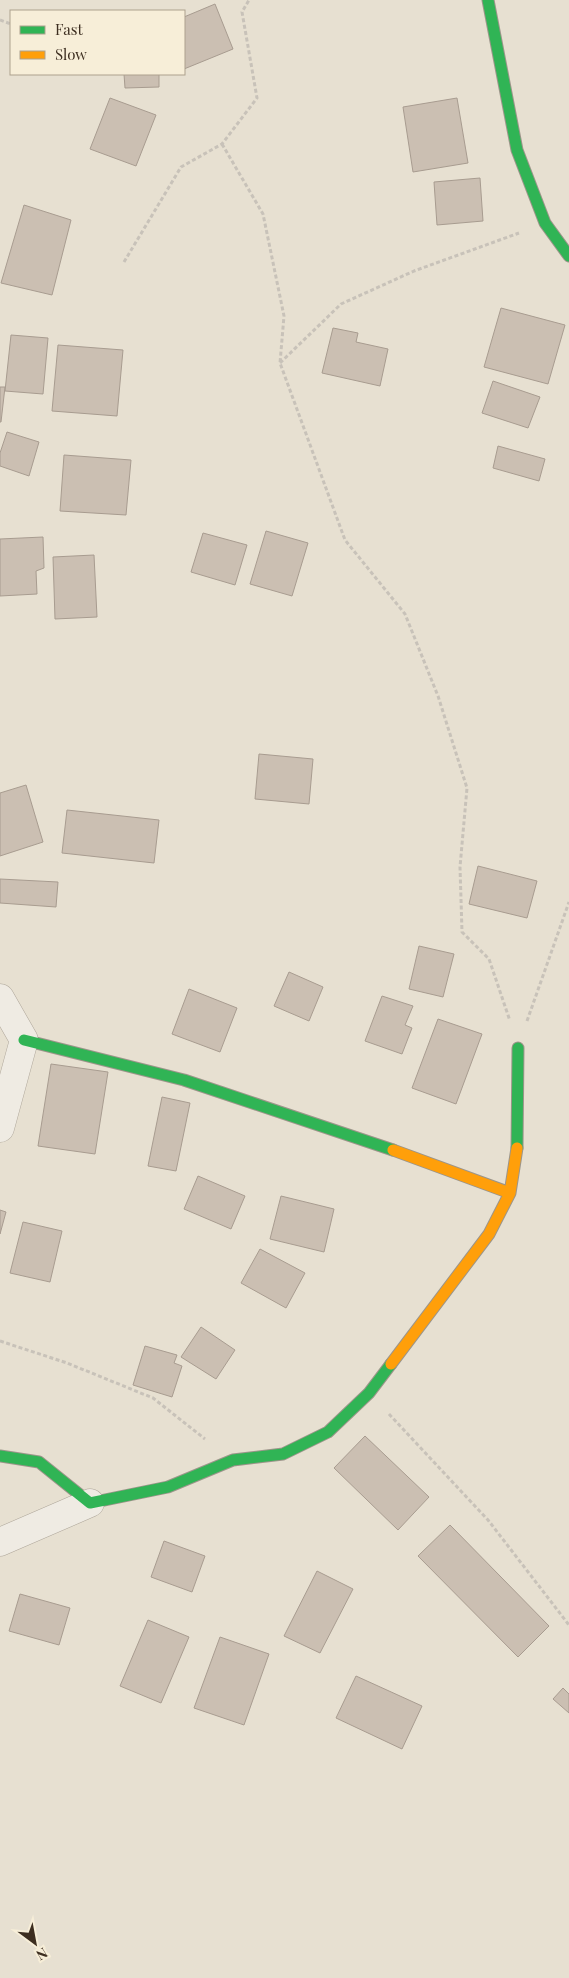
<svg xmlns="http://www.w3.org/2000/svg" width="569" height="1978" viewBox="0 0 569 1978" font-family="'Playfair Display',serif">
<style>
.building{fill:#cbbfb2;stroke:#a89c90}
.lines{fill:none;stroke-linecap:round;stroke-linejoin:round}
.street-casing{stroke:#ada599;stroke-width:29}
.fast-casing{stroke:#9c958a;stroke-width:13}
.slow-casing{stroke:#9c958a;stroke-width:13}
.path{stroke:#c8c2b9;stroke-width:3;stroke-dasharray:4 2.5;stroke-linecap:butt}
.street{stroke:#efebe3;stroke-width:28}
.fast{stroke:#30b455;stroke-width:11}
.slow{stroke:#ff9f0a;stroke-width:11}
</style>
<rect width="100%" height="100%" fill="#e7e0d1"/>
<path class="building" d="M215,4L233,49L184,69V17Z
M124,74H159V87L125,88Z
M110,98L156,115L136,166L90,149Z
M457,98L468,163L413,172L403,107Z
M480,178L483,221L437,225L434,182Z
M24,205L71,220L52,295L1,283Z
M501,308L565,325L548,384L484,367Z
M333,328L358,333L356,342L388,349L380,386L322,373Z
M11,335L48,338L43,394L5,391Z
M58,345L123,350L117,416L52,411Z
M493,381L540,397L528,428L482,413Z
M0,387H5L1,422H0Z
M7,432L39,442L29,476L0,466V453Z
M498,446L545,459L539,481L493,468Z
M64,455L131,460L126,515L60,511Z
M266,531L308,543L292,596L250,584Z
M203,533L247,545L235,585L191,572Z
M43,537L44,568L36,571L37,594L0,596V539Z
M94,555L97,617L55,619L53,557Z
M259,754L313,759L309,804L255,799Z
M26,785L43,842L0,856V793Z
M67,810L159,820L154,863L62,853Z
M478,866L537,881L527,918L469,904Z
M0,879L58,882L56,907L0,903Z
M419,946L454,954L443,997L409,989Z
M289,972L323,987L309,1021L274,1006Z
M189,989L237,1008L220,1052L172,1034Z
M382,996L413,1006L405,1025L412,1028L402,1054L365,1041Z
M438,1019L482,1034L456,1104L412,1088Z
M51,1064L108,1072L95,1154L38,1146Z
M162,1097L190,1103L176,1171L148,1166Z
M198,1176L245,1196L231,1229L184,1209Z
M281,1196L334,1209L324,1252L270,1239Z
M0,1210L6,1212L0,1234Z
M23,1222L62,1231L50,1282L10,1273Z
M260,1249L305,1273L286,1308L241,1283Z
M201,1327L235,1350L216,1379L181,1357Z
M145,1346L177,1355L174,1363L182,1366L172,1397L133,1385Z
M365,1436L429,1497L398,1530L334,1468Z
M450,1525L549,1626L518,1657L418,1556Z
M164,1541L205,1556L192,1592L151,1577Z
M317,1571L353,1589L320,1653L284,1636Z
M20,1594L70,1608L59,1645L9,1631Z
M148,1620L189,1637L161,1703L120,1686Z
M220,1637L269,1654L244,1725L194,1708Z
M356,1676L422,1706L402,1749L336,1718Z
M563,1688L569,1694V1713L553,1699Z"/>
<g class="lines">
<g class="street-casing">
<path id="street" d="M0,998L24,1040L0,1128
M0,1542L90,1503"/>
</g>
<g class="fast-casing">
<path id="fast" d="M488,0L517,150L545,223L569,256
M24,1040L184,1080L393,1150
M517,1148L518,1048
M0,1456L39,1462L90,1503L168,1487L233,1460L283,1454L328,1432L369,1393L391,1364"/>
</g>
<g class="slow-casing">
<path id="slow" d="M393,1150L510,1193
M391,1364L489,1234L510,1193L517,1148"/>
</g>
<path class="path" d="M0,20L11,24
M222,144L263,214L284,316L280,363L345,540L405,614L438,696L467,788L460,867L462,932L489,959L510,1021
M124,262L181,167L222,144L257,98L242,12L249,0
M280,363L341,304L414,271L519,233
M527,1021L569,902
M0,1341L67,1363L153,1398L205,1439
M389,1414L488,1520L569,1625"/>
<use href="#street" class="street"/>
<use href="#fast" class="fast"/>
<use href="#slow" class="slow"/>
</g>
<rect x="10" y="10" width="175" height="65" fill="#f7eed8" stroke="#ada18e"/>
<rect x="20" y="26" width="25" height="8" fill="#30b455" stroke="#ada18e"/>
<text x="55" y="35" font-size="15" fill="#3d2e20">Fast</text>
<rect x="20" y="51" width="25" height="8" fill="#ff9f0a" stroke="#ada18e"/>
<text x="55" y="60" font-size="15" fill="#3d2e20">Slow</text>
<g transform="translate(35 1943) rotate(148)" stroke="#f7eed8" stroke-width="4" paint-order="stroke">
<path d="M0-4L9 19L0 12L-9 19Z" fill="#3d2e20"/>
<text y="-8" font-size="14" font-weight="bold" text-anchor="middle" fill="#3d2e20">N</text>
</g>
</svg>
